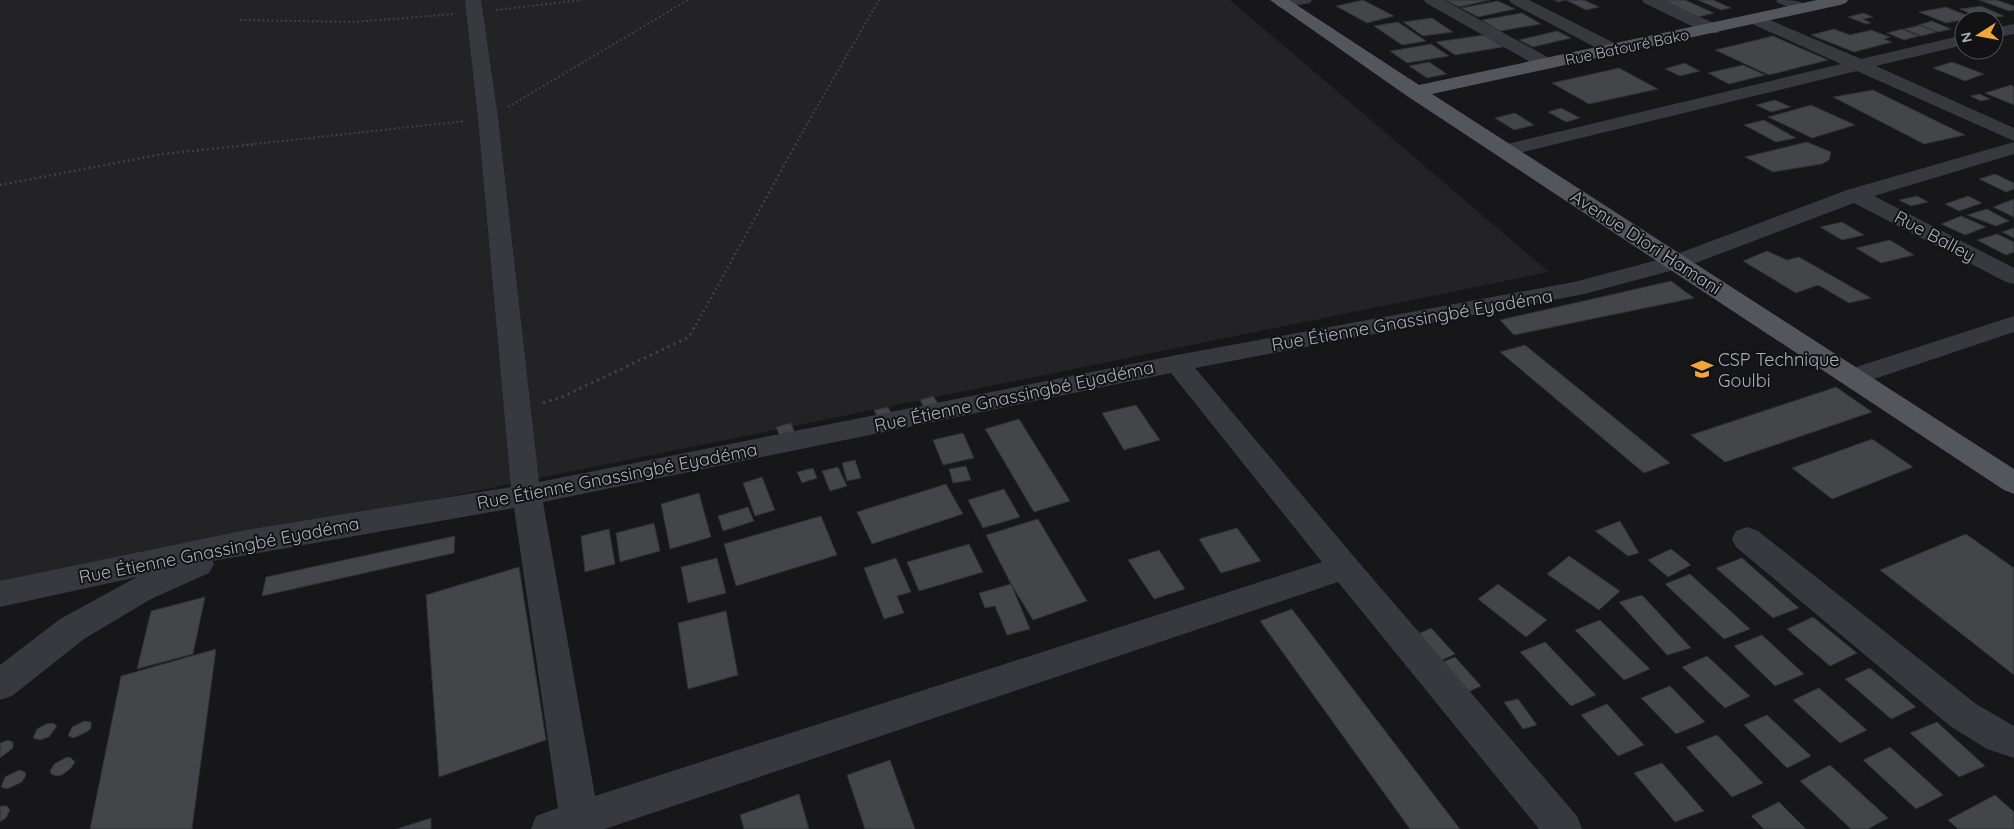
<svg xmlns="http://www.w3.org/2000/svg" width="2014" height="829" viewBox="0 0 2014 829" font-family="Quicksand,sans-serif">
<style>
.built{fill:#232326}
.building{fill:#434549;stroke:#313135}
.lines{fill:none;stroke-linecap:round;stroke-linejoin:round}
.path-far2{stroke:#3e4045;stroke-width:2;stroke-dasharray:2 2.5;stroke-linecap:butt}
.path-far1{stroke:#3e4045;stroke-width:2.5;stroke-dasharray:2 3;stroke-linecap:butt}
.path{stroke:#3e4045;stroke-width:3;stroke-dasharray:2.5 4;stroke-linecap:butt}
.minor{fill:#38393e;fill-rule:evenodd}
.major{fill:#54565d;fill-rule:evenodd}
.labels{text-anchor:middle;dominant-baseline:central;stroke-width:4;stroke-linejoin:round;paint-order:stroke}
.far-street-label{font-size:15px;fill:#a9afb9;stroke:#121214}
.street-label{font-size:18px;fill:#a9afb9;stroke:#121214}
.poi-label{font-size:18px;fill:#a9afb9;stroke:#121214;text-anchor:start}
</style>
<rect width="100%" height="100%" fill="#171719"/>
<path class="built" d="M0,0H1230L1549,272L0,588Z"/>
<path class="building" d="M1363,0L1394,16L1367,23L1336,6Z
M1445,0H1490L1459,7Z
M1554,0H1584L1599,7L1586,10L1566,0L1558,2Z
M1663,0H1685L1714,13L1698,17Z
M1698,0H1713L1731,8L1721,10Z
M1979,0H1997L2014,6V10L2009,11Z
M1498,1L1515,9L1478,17L1461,8Z
M1981,6L2004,16L1983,19L1960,9Z
M1946,7L1973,18L1946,23L1919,12Z
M1522,13L1541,24L1500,31L1482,20Z
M1863,13L1873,17L1863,19L1871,23L1866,24L1848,17Z
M1432,18L1453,32L1423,36L1403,22Z
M1932,21L1951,29L1938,32L1918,25Z
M1398,22L1426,41L1402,45L1374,26Z
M1921,25L1937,32L1921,36L1904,29Z
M1834,29L1850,35L1871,30L1890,37L1884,39L1892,42L1854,52L1811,35Z
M1902,29L1919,36L1904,40L1887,33Z
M1557,31L1571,38L1533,47L1519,40Z
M1484,35L1503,47L1455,55L1436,42Z
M1773,36L1828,60L1769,75L1715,50Z
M1431,44L1449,56L1407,63L1390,51Z
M1429,62L1447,74L1427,78L1409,66Z
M1952,62L1984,74L1965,81L1933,68Z
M1684,63L1700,71L1680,76L1665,69Z
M1743,65L1765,75L1729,84L1708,73Z
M1619,68L1658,89L1589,104L1552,83Z
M2011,85L2014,87V105L1985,93Z
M1873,90L1965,135L1924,144L1833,97Z
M1980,94L1990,99L1981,101L1970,96Z
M1775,100L1791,107L1771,112L1756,105Z
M1811,105L1855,125L1812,138L1768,117Z
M1561,108L1580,118L1566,122L1548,112Z
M1515,113L1534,125L1514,130L1495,118Z
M1764,120L1796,138L1776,142L1744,125Z
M1807,142L1831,152L1829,160L1822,164L1773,172L1745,157Z
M1995,174L2014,183V189L2006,192L1979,179Z
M1917,196L1928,202L1911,206L1899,200Z
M1968,196L1982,203L1959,211L1945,204Z
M2014,199V217L1993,207Z
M1987,209L2009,221L1996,226L1967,215Z
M1961,216L1986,227L1965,235L1941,224Z
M1842,222L1864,235L1842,240L1820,227Z
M2014,228V238L2002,232Z
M1997,234L2014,242V252L2006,255L1977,240Z
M1890,240L1914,255L1881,263L1856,248Z
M1767,251L1787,260L1799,257L1871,298L1849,303L1818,285L1796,293L1743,261Z
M1671,281L1694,298L1514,335L1500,320Z
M1525,345L1670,463L1644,473L1500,352Z
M1836,387L1872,412L1725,462L1691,435Z
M933,396L939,405L925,409L920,400Z
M1136,405L1160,440L1124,450L1102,413Z
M888,407L893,416L879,420L874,410Z
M1019,419L1070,501L1034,512L985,429Z
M791,423L795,433L780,437L776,427Z
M963,433L974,458L943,465L933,440Z
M1872,439L1913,467L1832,499L1792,468Z
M855,460L861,478L847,481L842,463Z
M966,466L971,480L953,483L949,469Z
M838,467L847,486L830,491L822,471Z
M813,468L817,478L802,483L797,472Z
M762,477L775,510L755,516L743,483Z
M946,484L963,514L872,544L857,512Z
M1004,489L1020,517L983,528L968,500Z
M699,493L711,537L670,549L661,504Z
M748,507L754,521L723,531L718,516Z
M821,516L837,555L736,586L724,544Z
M1038,519L1087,601L1033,620L1011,584L986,535Z
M1620,521L1639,553L1628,556L1595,531Z
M654,523L660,551L620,562L616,533Z
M1237,528L1261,561L1221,573L1199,539Z
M609,529L615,564L585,572L581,536Z
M1966,534L2014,568V675L1880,570Z
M455,536L454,553L262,596L266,577Z
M969,544L983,572L919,591L907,562Z
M1671,549L1691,565L1668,577L1648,560Z
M1159,550L1185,589L1154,599L1128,560Z
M1569,556L1620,591L1599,610L1547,574Z
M717,558L726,593L688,603L681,567Z
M896,558L911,592L897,596L904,613L884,619L864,568Z
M1742,558L1799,608L1773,618L1716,568Z
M519,567L546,740L439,777L426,595Z
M1690,574L1750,629L1724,639L1665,584Z
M1011,584L1030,629L1007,635L995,606L985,608L979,593Z
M1498,584L1547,620L1526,637L1478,599Z
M1642,595L1691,648L1667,655L1619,602Z
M205,597L193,654L137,669L151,611Z
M1292,609L1460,829H1410L1260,621Z
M726,611L738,675L688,689L678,623Z
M1813,617L1857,653L1830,666L1787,629Z
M1600,620L1650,669L1624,680L1575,630Z
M1431,628L1455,654L1440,661L1416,635Z
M1762,635L1804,674L1775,686L1734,646Z
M1545,642L1596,695L1571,706L1520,652Z
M216,649L192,829H90L121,676Z
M1707,656L1750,696L1725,708L1682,667Z
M1455,657L1481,686L1468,692L1443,662Z
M1870,668L1916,707L1891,719L1845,679Z
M1670,686L1705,722L1676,734L1641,698Z
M1819,688L1867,730L1840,743L1793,700Z
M1518,699L1537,725L1523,729L1504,702Z
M1607,704L1644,745L1618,756L1581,715Z
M1767,715L1811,756L1787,768L1744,725Z
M84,721L91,722V728L88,731L74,738L68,736L72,727Z
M1937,722L1985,766L1959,777L1910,733Z
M53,723L57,726L49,737L40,740L33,738L37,729L46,724Z
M1717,735L1763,783L1732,797L1686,747Z
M8,740L13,742V748L0,758V743Z
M1890,747L1943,795L1916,809L1863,760Z
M67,757L71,758L75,762L71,768L62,775L57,776L51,774L50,771L54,764Z
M890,760L915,829H865L847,775Z
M1662,763L1704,811L1675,822L1634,773Z
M1830,765L1888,818L1868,829H1851L1800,781Z
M19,770L25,772L26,775L22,782L7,789L1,787L5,777Z
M799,794L809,829H744L740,815Z
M1995,795L2014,812V829H1958L1948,820Z
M1779,802L1806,829H1764L1751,816Z
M0,806H7L10,810L6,818L0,822Z
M431,818V829H397Z"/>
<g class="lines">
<path class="path-far2" d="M496,10L582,0
M240,20L354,22L455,14
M508,107L688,0
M246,145L465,121
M795,145L879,0"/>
<path class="path-far1" d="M0,185L163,154L257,144
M696,325L796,144"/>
<path class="path" d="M543,403L562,397L689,337L696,324"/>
<path class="minor" d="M465,0H481L498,118L539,482L1177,355L1574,282L1669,257L1847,190L2014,142V154L1874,196L2014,268V284L2006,282L1854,203L1685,267L1584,294L1195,368L1355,558L1577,816L1582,829H1539L1338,582L605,829H531L536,816L558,808L514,508L212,561L214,564L209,573L151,599L84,639L12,696L0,700V665L60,619L137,577L0,607V581L246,530L511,487L478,118ZM1171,373L1322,562L595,796L543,502Z
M1277,0H1312L1310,3L1283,8L1277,6L1275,3Z
M1424,0H1444L1553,60L1556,64L1553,68L1547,69L1541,68L1426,3Z
M1509,0H1529L1620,46L1623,50L1620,54L1614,55L1608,54L1511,3Z
M1642,0H1663L1718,25L1720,29L1718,33H1706L1644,3Z
M1776,0C1788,0 1804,0 1812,8L1810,11H1798L1778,3Z
M1756,14L1861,59L1964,35V45L1876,66L2014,128V141L1857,71L1506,156L1499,154L1496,150L1499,146L1841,64L1750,23L1748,19L1750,15Z
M2014,24V34L1994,38V28Z
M2014,316V332L1853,386L1844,383L1840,377L1844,371Z
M1747,527L1758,531L1976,704L2014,726V758L1987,749L1950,726L1736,547L1732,539L1736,531Z"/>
<path class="major" d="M1270,0H1289L1419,85L1817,0H1848L1846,3L1840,5L1432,94L2014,469V494L2004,490L1407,96Z"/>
</g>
<defs>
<g id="school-bare" transform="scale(1.725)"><path d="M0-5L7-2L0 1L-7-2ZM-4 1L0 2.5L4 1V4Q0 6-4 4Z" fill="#f1a736" stroke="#121214" stroke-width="2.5" paint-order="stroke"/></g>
</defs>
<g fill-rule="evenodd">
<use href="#school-bare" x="1702" y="369"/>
</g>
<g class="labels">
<g class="far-street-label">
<text transform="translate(1627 47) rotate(-12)">Rue Batouré Bako</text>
</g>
<g class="street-label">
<text transform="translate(1935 236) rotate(28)">Rue Balley</text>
<text transform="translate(1646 242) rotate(33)">Avenue Diori Hamani</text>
<text transform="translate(1412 320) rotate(-10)">Rue Étienne Gnassingbé Eyadéma</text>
<text transform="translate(1014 396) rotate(-12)">Rue Étienne Gnassingbé Eyadéma</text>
<text transform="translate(617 476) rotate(-11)">Rue Étienne Gnassingbé Eyadéma</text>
<text transform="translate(219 550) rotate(-11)">Rue Étienne Gnassingbé Eyadéma</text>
</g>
<g class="poi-label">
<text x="1718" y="359">CSP Technique<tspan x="1718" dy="21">Goulbi</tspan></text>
</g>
</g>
<g transform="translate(1979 35) rotate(259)"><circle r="24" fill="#121214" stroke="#4e5156"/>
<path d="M0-4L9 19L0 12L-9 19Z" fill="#f1a736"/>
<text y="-8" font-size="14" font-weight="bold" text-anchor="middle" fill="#a9afb9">N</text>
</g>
</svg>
